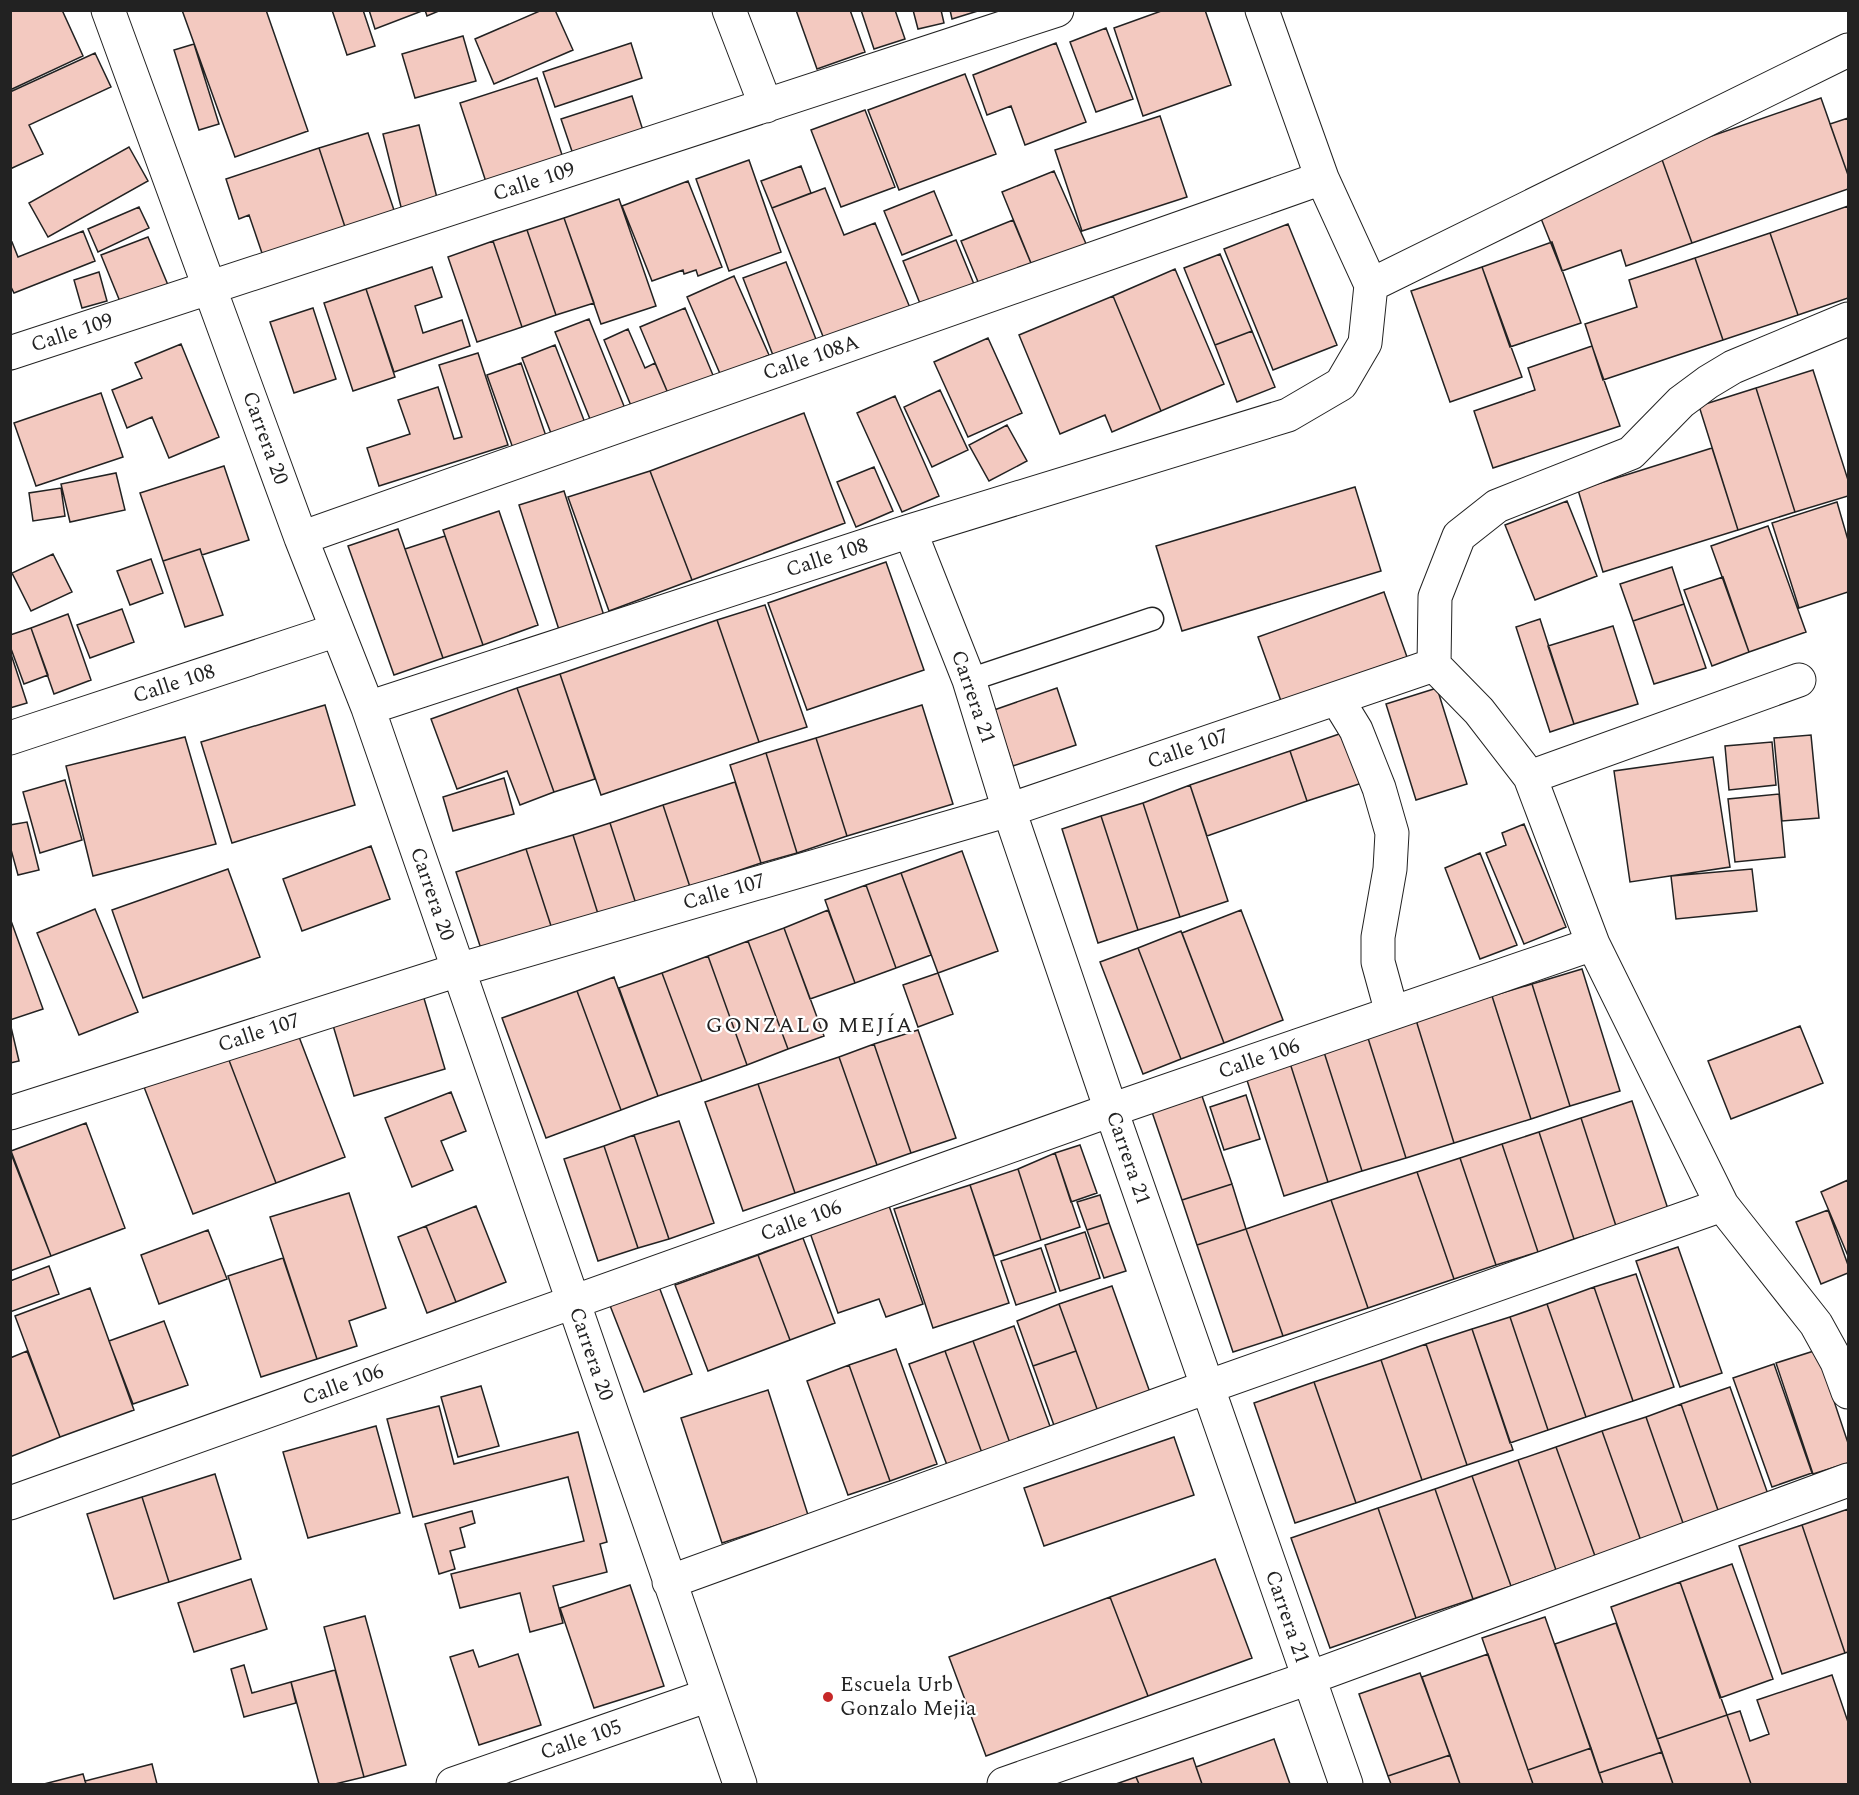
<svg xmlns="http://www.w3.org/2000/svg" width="1859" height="1795" viewBox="0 0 1859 1795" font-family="Spectral,serif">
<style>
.building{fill:#f3c9c0;stroke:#222;stroke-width:1.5}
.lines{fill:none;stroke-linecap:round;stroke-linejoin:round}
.service-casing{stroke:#222;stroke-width:25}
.minor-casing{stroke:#222;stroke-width:35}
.service{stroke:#fff;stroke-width:22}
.minor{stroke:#fff;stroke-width:33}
.poi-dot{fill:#c62828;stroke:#fff;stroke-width:2}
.labels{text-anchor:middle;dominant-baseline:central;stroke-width:4.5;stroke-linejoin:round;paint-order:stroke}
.street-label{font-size:21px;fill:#222;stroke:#fff}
.poi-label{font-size:21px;fill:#222;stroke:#fff;text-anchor:start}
.neighbourhood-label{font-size:22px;letter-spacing:1.5px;fill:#222;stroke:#fff}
</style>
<rect width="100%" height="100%" fill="#fff"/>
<path class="building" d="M10,10H62L83,56L10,90Z
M182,10H266L308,131L235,157Z
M332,10H363L375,46L347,55Z
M369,10H422V11L375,29Z
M425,10H441L427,16Z
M542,10H555L573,50L494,84L475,39Z
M796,10H850L865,52L817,69Z
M861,10H895L905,39L874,49Z
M913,10H941L944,23L918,29Z
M950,10H981L952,19Z
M1164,10H1205L1231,85L1143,116L1114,28Z
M1106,28L1133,99L1096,112L1070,42Z
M463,36L476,81L415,98L402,54Z
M631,43L642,78L555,107L543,72Z
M1056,43L1086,122L1025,145L1011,106L987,115L973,75Z
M194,44L219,124L199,130L174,50Z
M95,53L111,87L29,125L43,154L10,169V92Z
M965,74L996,154L899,190L868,110Z
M537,78L564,161L487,185L460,103Z
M632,96L646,140L576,163L561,119Z
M1821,98L1848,175V189L1692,243L1660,154Z
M865,110L895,187L841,207L811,130Z
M1160,116L1187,197L1082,231L1055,150Z
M1848,118V175L1830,124Z
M419,125L438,202L402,211L383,134Z
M368,133L396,216L347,233L319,148Z
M129,147L148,181L48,237L29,203Z
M319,148L347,233L264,259L249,215L239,219L226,179Z
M1660,154L1692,243L1626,266L1621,250L1562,271L1538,211Z
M749,160L781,252L729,271L696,179Z
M801,166L811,193L772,208L761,181Z
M1054,171L1087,246L1033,268L1002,192Z
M688,181L722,267L698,276L696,270L684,274L683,270L652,281L622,206Z
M825,188L844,235L875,223L913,315L828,349L772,208Z
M934,191L952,235L902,255L884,211Z
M619,199L656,306L601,324L564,218Z
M1848,206V298L1798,315L1770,233Z
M139,207L149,228L98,252L88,229Z
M564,218L594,303L556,315L527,230Z
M1013,220L1033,268L981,289L961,241Z
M1288,224L1337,345L1273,370L1224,249Z
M527,230L556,315L522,327L493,241Z
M83,231L95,261L14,293L10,285V243L12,242L18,257Z
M1770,233L1798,315L1723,340L1695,258Z
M148,237L168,285L121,304L101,255Z
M956,240L976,289L923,311L903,261Z
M493,241L522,327L477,342L448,257Z
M1552,242L1581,323L1510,347L1482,267Z
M1220,254L1252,331L1215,345L1184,268Z
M1695,258L1723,340L1603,380L1585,324L1637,307L1629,280Z
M786,262L819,347L776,363L743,278Z
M432,267L442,297L415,306L423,333L462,320L470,346L394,372L366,289Z
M1482,267L1522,377L1450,402L1411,291Z
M1175,269L1224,384L1161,411L1113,296Z
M99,272L107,301L82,308L74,280Z
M734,276L769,355L721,376L687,297Z
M366,289L395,377L353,391L324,303Z
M1113,296L1161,411L1112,432L1105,415L1060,434L1019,335Z
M313,308L336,379L294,393L270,322Z
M685,308L715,380L670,398L640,327Z
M589,319L626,411L592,424L555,332Z
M628,329L645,368L655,363L670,398L634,413L604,340Z
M1252,331L1275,387L1237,402L1215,345Z
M988,338L1022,413L968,437L934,362Z
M181,344L219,437L169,458L152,417L127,428L112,390L142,378L135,363Z
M555,345L587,428L554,441L522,358Z
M1592,346L1620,426L1493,468L1474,411L1535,390L1528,368Z
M478,353L508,445L379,486L367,448L410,434L398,400L438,387L454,439L462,437L439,365Z
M521,363L548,442L515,454L487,375Z
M1813,370L1848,480V496L1795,512L1756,388Z
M1756,388L1795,512L1738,530L1699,406Z
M940,390L968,450L932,467L904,407Z
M101,393L123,457L36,486L14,423Z
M895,396L939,496L902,512L857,413Z
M804,413L845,523L692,580L650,471Z
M1007,425L1027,461L989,481L969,445Z
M1712,448L1738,530L1603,572L1578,490Z
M224,466L249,540L202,555L200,549L163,561L140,493Z
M874,467L893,511L856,527L837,482Z
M650,471L692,580L609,611L568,497Z
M116,473L125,510L70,522L61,484Z
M1355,487L1381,571L1182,631L1156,546Z
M61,488L65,516L33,521L29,493Z
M564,491L606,622L561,636L519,505Z
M1567,501L1597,576L1535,600L1505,525Z
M1837,502L1848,540V592L1799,608L1772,523Z
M499,511L538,625L483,645L443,530Z
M1768,526L1806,632L1749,652L1711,546Z
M398,529L443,658L394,675L348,546Z
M445,536L483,645L443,658L405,549Z
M200,549L223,615L185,627L163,561Z
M53,554L72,592L31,611L12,573Z
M151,559L163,593L130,605L117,571Z
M886,562L924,670L807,710L768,603Z
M1672,567L1684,604L1633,621L1620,584Z
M1723,577L1749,652L1712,666L1684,590Z
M1384,592L1407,657L1281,701L1258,637Z
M1684,604L1706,668L1654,684L1633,621Z
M765,605L807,727L759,742L717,620Z
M122,609L134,642L90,658L77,625Z
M68,614L91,680L54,694L31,628Z
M1540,619L1574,724L1550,732L1516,627Z
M717,620L759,742L601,795L560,674Z
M1613,626L1638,704L1574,724L1548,646Z
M31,628L48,675L24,684L10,646V635Z
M10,651L27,703L10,708Z
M560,674L595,779L554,792L517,688Z
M517,688L554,792L520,805L507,771L457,789L431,719Z
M1057,688L1076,745L1013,766L994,710Z
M1437,688L1467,784L1416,800L1386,704Z
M325,705L355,805L232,843L201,742Z
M922,705L953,804L847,836L816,738Z
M1345,732L1362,783L1307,801L1290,751Z
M1811,735L1819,818L1782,821L1774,738Z
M185,737L216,844L93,876L66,766Z
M816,738L847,836L797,853L766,753Z
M1772,742L1776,785L1729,790L1725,746Z
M1290,751L1307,801L1207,836L1190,785Z
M766,753L797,853L761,863L730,765Z
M1713,757L1730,867L1630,882L1614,771Z
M504,778L514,814L453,831L443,797Z
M65,780L82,840L40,853L23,792Z
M735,782L761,863L690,887L663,805Z
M1190,785L1228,901L1180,917L1143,803Z
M1779,794L1785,857L1735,862L1728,799Z
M1143,803L1180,917L1138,930L1101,816Z
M663,805L690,887L636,904L610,823Z
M1101,816L1138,930L1098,943L1062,829Z
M27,822L39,870L18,875L10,846V825Z
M610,823L636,904L599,917L573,835Z
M1524,824L1566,927L1524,944L1486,853L1506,845L1502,833Z
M573,835L599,917L553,932L526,849Z
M371,846L390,899L302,931L283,879Z
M526,849L553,932L483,955L456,872Z
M962,851L998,951L938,973L901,873Z
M1480,853L1517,945L1480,959L1445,868Z
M228,869L260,957L143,998L112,910Z
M1752,869L1757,911L1676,919L1671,876Z
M901,873L931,955L896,968L866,885Z
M866,885L896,968L855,983L825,900Z
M95,909L138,1012L79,1035L37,933Z
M828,910L855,983L810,999L784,928Z
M1241,910L1283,1020L1224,1043L1182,933Z
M10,918L43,1009L10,1020Z
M784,928L824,1036L788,1049L748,941Z
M1181,931L1224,1043L1181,1059L1138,948Z
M748,941L788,1049L747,1065L708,956Z
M1138,948L1181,1059L1143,1074L1100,962Z
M708,956L747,1065L702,1081L662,973Z
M1582,969L1620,1091L1570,1106L1532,984Z
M662,973L702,1081L658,1096L619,988Z
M938,973L953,1014L918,1027L903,985Z
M614,977L658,1096L621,1110L577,991Z
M1532,984L1570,1106L1531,1119L1492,996Z
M577,991L621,1110L546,1138L502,1018Z
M423,995L445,1069L354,1096L332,1022Z
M1492,996L1531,1119L1454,1143L1416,1020Z
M1416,1020L1454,1143L1406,1158L1367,1035Z
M1800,1026L1823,1083L1731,1119L1708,1061Z
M11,1027L19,1061L10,1063V1028Z
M296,1029L345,1157L276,1183L227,1055Z
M918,1030L956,1138L911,1153L874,1044Z
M1367,1035L1406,1158L1362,1171L1323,1049Z
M874,1044L911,1153L877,1165L839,1057Z
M1323,1049L1362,1171L1328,1182L1289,1060Z
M227,1055L276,1183L193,1214L144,1087Z
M839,1057L877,1165L795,1193L758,1084Z
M1289,1060L1328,1182L1284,1196L1245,1074Z
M758,1084L795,1193L743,1211L705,1102Z
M451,1092L466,1131L441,1141L453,1170L412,1187L385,1118Z
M1246,1095L1260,1139L1224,1150L1210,1107Z
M1202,1096L1232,1184L1182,1200L1152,1112Z
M1632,1101L1668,1209L1616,1226L1581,1118Z
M1581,1118L1616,1226L1574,1239L1539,1132Z
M679,1121L714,1223L669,1239L634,1135Z
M86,1123L125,1228L51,1256L11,1151Z
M1539,1132L1574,1239L1538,1252L1502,1144Z
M634,1135L669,1239L638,1248L604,1146Z
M1502,1144L1538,1252L1496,1265L1460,1158Z
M1080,1145L1097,1193L1071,1202L1055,1153Z
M604,1146L638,1248L598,1261L564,1159Z
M10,1151L51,1256L10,1271Z
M1055,1153L1080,1227L1041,1240L1018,1169Z
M1460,1158L1496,1265L1454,1279L1417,1172Z
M1018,1169L1041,1240L994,1256L970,1185Z
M1417,1172L1454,1279L1368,1308L1331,1200Z
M1848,1180V1256L1821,1192Z
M1232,1184L1246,1229L1197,1245L1182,1200Z
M970,1185L1009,1303L933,1328L894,1209Z
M349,1193L386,1308L349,1321L357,1346L317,1359L270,1217Z
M1100,1195L1109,1223L1087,1230L1077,1202Z
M887,1200L923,1304L886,1317L879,1299L838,1313L808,1227Z
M1331,1200L1368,1308L1283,1336L1246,1229Z
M476,1206L506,1282L456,1302L426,1226Z
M1828,1210L1848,1265V1273L1821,1284L1796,1222Z
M1109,1223L1126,1271L1104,1278L1087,1230Z
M426,1226L456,1302L427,1313L398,1237Z
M1246,1229L1283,1336L1233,1352L1197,1245Z
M208,1230L227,1279L159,1304L141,1255Z
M1085,1232L1100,1278L1060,1291L1045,1245Z
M803,1238L835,1323L790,1340L758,1255Z
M1678,1247L1722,1373L1680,1387L1636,1261Z
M1041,1248L1056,1292L1016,1305L1001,1261Z
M758,1255L790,1340L708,1371L675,1285Z
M283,1258L317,1359L261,1377L228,1276Z
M49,1266L59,1294L10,1312V1281Z
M1636,1274L1674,1387L1633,1401L1594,1287Z
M658,1284L692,1374L644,1392L609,1303Z
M1112,1286L1152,1398L1100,1417L1059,1304Z
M1594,1287L1633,1401L1586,1417L1547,1304Z
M90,1288L134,1410L60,1437L15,1316Z
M1059,1304L1076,1351L1033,1366L1017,1321Z
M1547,1304L1586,1417L1548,1430L1510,1317Z
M1510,1317L1548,1430L1510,1443L1472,1329Z
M164,1321L188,1385L133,1404L109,1341Z
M1014,1326L1051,1429L1010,1443L973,1341Z
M1472,1329L1513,1450L1467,1465L1426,1344Z
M973,1341L1010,1443L982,1453L945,1351Z
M1426,1344L1467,1465L1422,1480L1381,1360Z
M896,1349L937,1464L890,1481L849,1365Z
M1817,1350L1848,1443V1463L1813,1474L1776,1363Z
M27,1351L60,1437L10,1457V1358Z
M945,1351L982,1453L947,1465L909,1364Z
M1076,1351L1100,1417L1056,1431L1033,1366Z
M1381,1360L1422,1480L1356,1503L1314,1382Z
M1774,1364L1812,1473L1772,1487L1733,1378Z
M849,1365L890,1481L848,1495L807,1381Z
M1314,1382L1356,1503L1295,1523L1254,1403Z
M481,1386L499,1446L458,1457L441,1397Z
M1730,1387L1769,1497L1719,1513L1681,1404Z
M768,1390L808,1515L722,1543L681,1418Z
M1681,1404L1719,1513L1684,1526L1646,1417Z
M439,1406L454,1464L578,1432L607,1542L600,1544L607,1572L553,1586L563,1623L530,1632L520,1593L460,1608L451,1574L584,1541L568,1477L413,1517L387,1419Z
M1646,1417L1684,1526L1641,1541L1602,1431Z
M376,1426L400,1513L308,1538L283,1452Z
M1602,1431L1641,1541L1595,1556L1556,1447Z
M1174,1437L1194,1495L1044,1546L1024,1488Z
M1556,1447L1595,1556L1556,1570L1518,1460Z
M1518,1460L1556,1570L1511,1586L1472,1476Z
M215,1474L241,1559L169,1582L142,1497Z
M1472,1476L1511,1586L1473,1599L1435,1489Z
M1435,1489L1473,1599L1416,1618L1378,1508Z
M142,1497L169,1582L114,1599L87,1514Z
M1378,1508L1416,1618L1330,1648L1291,1538Z
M1848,1509V1652L1845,1653L1802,1525Z
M472,1511L475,1523L460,1528L465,1547L450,1551L455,1569L439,1574L425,1524Z
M1802,1525L1845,1653L1782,1674L1739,1546Z
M1215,1559L1252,1658L1148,1696L1110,1597Z
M1732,1564L1773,1679L1720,1698L1680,1582Z
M251,1579L267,1629L194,1652L178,1603Z
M1680,1582L1727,1715L1657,1739L1611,1607Z
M630,1585L664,1686L594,1708L560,1608Z
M1110,1597L1148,1696L986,1756L949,1657Z
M365,1616L406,1765L364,1777L324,1627Z
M1545,1617L1591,1748L1528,1770L1482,1638Z
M1616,1623L1662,1752L1599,1773L1555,1644Z
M473,1650L479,1667L518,1654L541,1725L479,1745L450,1657Z
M1488,1654L1528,1770L1533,1784H1460L1422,1677Z
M244,1665L252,1693L291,1682L296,1703L244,1717L231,1669Z
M335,1670L364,1777L335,1784H319L291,1682Z
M1420,1673L1450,1755L1388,1776L1359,1694Z
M1832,1675L1848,1722V1784H1751L1727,1715L1740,1711L1750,1741L1769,1734L1757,1700Z
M1727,1715L1751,1784H1673L1657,1739Z
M1274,1739L1290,1784H1202L1196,1767Z
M1591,1748L1603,1784H1533L1528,1770Z
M1662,1752L1673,1784H1603L1599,1773Z
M1450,1755L1460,1784H1391L1388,1776Z
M1193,1758L1202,1784H1139L1136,1777Z
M152,1764L157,1784H86L85,1781Z
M83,1774L86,1784H44Z
M1136,1777L1139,1784H1116Z"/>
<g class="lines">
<g class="service-casing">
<path id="service" d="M969,680L1152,619"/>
</g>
<g class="minor-casing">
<path id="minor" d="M108,10L301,538L368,708L740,1784
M729,10L766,106
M1371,285L1848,50
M1848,319L1733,367L1708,382L1681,402L1631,453L1497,506L1459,536L1435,597L1434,665L1479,711L1530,777L1593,944L1722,1205L1816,1324L1837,1362L1848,1392
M10,353L1057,10
M910,531L969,680L1009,810L1111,1110L1346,1784
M301,538L1322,178
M1337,699L1356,730L1379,788L1392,833L1390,869L1378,937V962L1392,1013
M368,708L910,531L1288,415L1341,384L1365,343L1371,285L1322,178L1262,10
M10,738L337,630
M1530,777L1799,680
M10,1113L458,970L1009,810L1434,665
M10,1503L1111,1110L1593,944
M669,1582L1207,1387L1722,1205
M453,1784L709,1695
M1004,1784L1309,1678L1848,1480"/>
</g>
<use href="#service" class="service"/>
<use href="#minor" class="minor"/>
</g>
<circle class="poi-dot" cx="828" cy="1697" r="6"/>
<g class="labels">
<g class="street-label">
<text transform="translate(534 182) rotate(-18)">Calle 109</text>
<text transform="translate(72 333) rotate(-18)">Calle 109</text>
<text transform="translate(811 358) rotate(-19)">Calle 108A</text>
<text transform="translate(265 438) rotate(70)">Carrera 20</text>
<text transform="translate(827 558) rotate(-18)">Calle 108</text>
<text transform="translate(174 684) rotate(-18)">Calle 108</text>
<text transform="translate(973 697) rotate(71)">Carrera 21</text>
<text transform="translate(1188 749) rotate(-19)">Calle 107</text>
<text transform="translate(724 892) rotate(-16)">Calle 107</text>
<text transform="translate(432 894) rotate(71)">Carrera 20</text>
<text transform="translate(259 1033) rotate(-18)">Calle 107</text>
<text transform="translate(1259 1059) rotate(-19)">Calle 106</text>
<text transform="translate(1128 1158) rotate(71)">Carrera 21</text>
<text transform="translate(801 1221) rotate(-20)">Calle 106</text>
<text transform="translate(591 1354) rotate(71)">Carrera 20</text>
<text transform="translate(343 1385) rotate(-20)">Calle 106</text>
<text transform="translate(1287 1617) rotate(71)">Carrera 21</text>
<text transform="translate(581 1740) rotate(-19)">Calle 105</text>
</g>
<g class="poi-label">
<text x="840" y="1685">Escuela Urb<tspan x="840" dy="24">Gonzalo Mejia</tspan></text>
</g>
<g class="neighbourhood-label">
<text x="810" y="1025">GONZALO MEJÍA</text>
</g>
</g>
<rect width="1859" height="1795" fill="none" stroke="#222222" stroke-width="24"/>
</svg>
